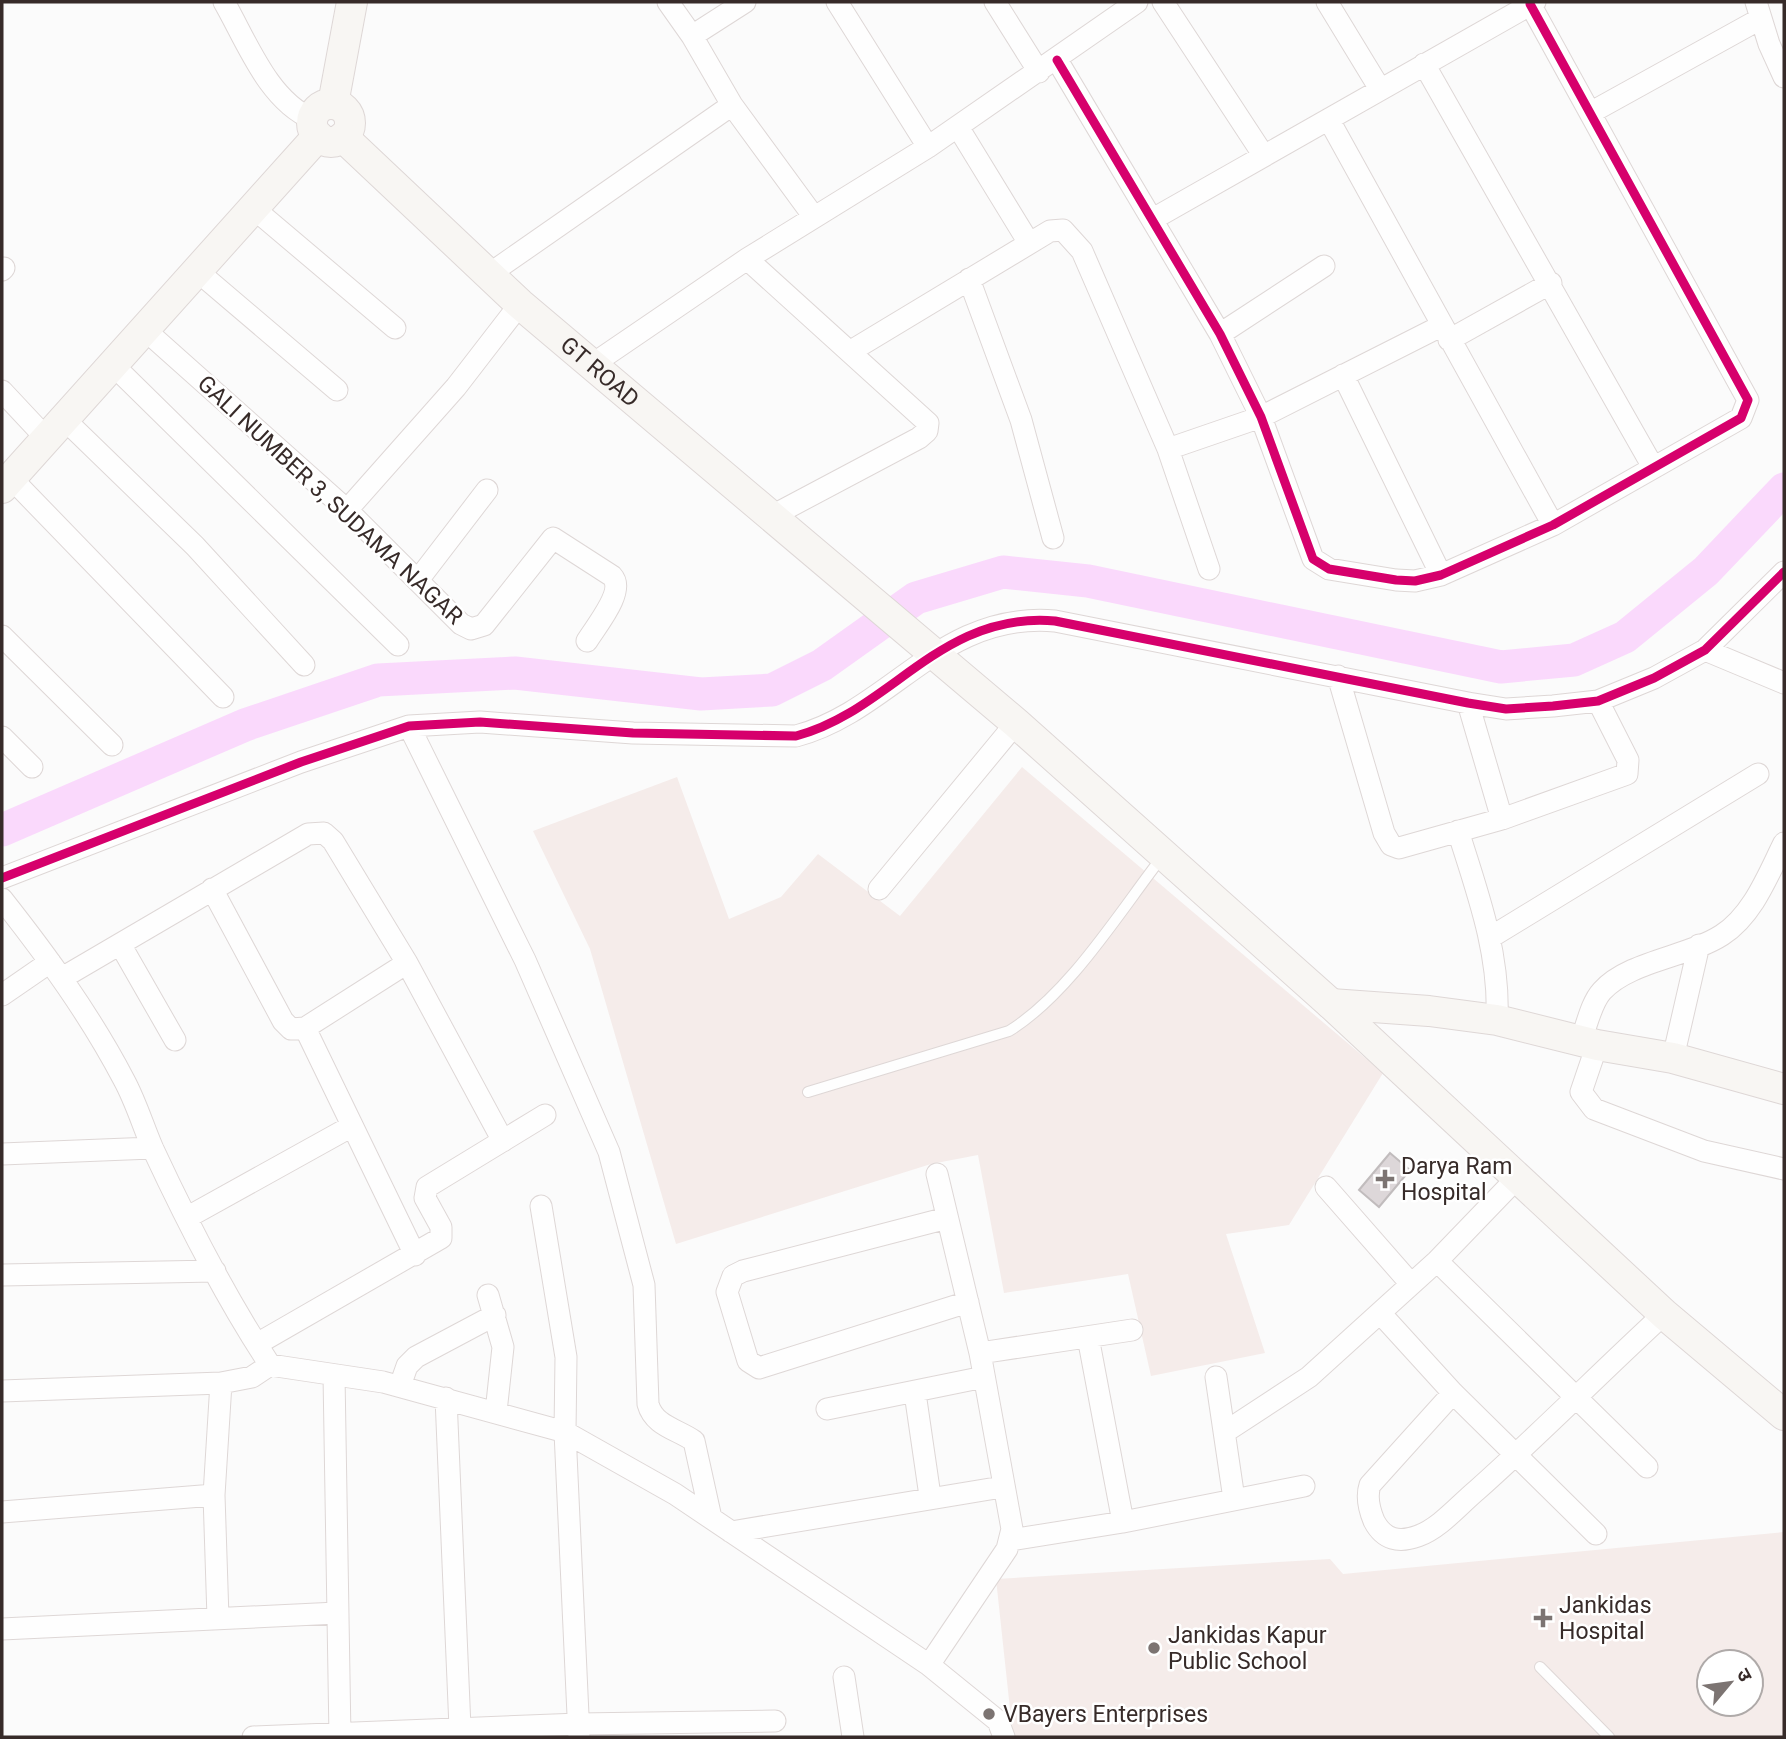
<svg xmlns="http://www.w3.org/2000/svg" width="1786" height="1739" viewBox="0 0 1786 1739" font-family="Roboto,'Noto Sans Devanagari',sans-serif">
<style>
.built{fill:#f5ecea;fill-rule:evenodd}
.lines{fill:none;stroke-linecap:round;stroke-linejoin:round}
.river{stroke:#fad9fc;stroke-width:33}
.building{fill:#ddd7d9;stroke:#c1bcbd;stroke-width:2}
.lane-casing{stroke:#ded7d6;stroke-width:12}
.street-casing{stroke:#ded7d6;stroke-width:23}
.secondary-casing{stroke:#ded7d6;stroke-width:32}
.lane{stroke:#fefefe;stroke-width:10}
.street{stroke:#fefefe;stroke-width:21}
.secondary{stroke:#f8f6f3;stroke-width:30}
.cycleway-casing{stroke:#fff;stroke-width:13}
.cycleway{stroke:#d6006c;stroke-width:9}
.poi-dot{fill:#7c7472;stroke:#fff;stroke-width:2.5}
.labels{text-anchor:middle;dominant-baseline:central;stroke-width:5;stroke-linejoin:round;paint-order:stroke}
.street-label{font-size:23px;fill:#372b29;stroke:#fff}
.poi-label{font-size:23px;fill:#372b29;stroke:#fff;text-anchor:start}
</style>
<rect width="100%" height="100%" fill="#fbfbfb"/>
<path class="built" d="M1022,767L1383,1073L1289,1225L1226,1234L1265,1353L1151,1376L1128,1274L1004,1293L978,1155L931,1164L676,1244L590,949L533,831L677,777L729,919L781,897L818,854L900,916Z
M1784,1532V1737H1013L996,1579L1330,1559L1343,1574ZM1709,1662H1751V1704H1709Z"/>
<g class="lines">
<path class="river" d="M2,830L245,725L378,680L515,673L701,694L772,690L822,665L916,598L1003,572L1088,581L1501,667L1574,660L1625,637L1706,571L1784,489"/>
</g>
<path class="building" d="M1390,1153L1410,1170L1379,1207L1359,1190Z"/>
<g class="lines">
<g class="lane-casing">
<path id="lane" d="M808,1092L1009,1031C1069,994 1118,914 1162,857
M1540,1667L1609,1737"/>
</g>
<g class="street-casing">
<path id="street" d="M224,2C247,42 268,100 312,119
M668,2L692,36L732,105L814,217
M837,2L928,147
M995,2L1039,72
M1163,2L1264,156
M1327,2L1380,89
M1756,2L1769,44L1784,77
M692,36L745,2
M1057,60L1220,334L1261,417L1313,559L1329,569L1396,580L1415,581L1441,575L1553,525L1741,418L1748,400L1530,4
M1424,64L1653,467
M1590,113L1760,19
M1329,120L1553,525
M958,127L1029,243
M252,207L395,328
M1153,219L1535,2
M747,259L928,423L927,431L919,438L772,516
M2,270L4,268
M196,270L337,390
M488,275L732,105
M969,279L1021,420L1053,538
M144,329L347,510L461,624L471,629L484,625L553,538L612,576C626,591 596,626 587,641
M1220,334L1324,266
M1449,340L1551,283
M851,351L1050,231L1063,230L1082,251L1168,449L1209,569
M111,363L398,645
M593,364L747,259L928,147L1137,2
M1343,375L1441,575
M2,391L46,438
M63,418L195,546L304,665
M1168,449L1261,417L1441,326
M11,478L223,697
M347,510L456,387L520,304
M418,580L487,490
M2,636L112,745
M1705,650L1784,683
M1338,676L1384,833L1391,845L1399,848L1502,819L1627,774L1628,760L1598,701
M1468,703L1502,819
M409,726L525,960L609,1152L644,1285L648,1404C654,1426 677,1429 694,1441L711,1518
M2,737L32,767
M1458,831C1478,894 1500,954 1497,1020
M2,878L301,762L409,726L480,722L633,733L796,736C891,711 941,611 1055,621L1468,703L1506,709L1553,706L1598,701L1654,678L1705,650L1784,572
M212,889L283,1021L291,1029L305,1028L407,963
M879,889L1016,723
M2,899C47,956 90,1015 124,1080C136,1102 143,1126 153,1149C187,1222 225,1297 270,1365L383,1382L565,1432L675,1494L929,1665L998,1721L1004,1737
M1491,937L1758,774
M120,944L175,1040
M62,978L308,834L324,833L333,841L407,963L503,1141
M2,995L50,962
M305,1028L415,1255
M1581,1040C1587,1025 1591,1003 1602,991C1629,961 1688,957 1722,935C1753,915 1768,875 1784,843
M1597,1045L1581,1092L1594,1109L1704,1151L1784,1169
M1673,1058L1699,945
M2,1154L152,1148
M1326,1187L1411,1284
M541,1206L566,1357L565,1432L579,1737
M188,1217L352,1126
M947,1218L743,1271L733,1276L727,1292L748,1361L759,1368L968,1302
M1437,1261L1647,1467
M2,1275L215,1271
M488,1295L503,1347L496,1412
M1381,1314L1453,1393L1596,1534
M1088,1337L1123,1522
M257,1344L441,1238V1227L425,1198L427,1187L545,1115
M980,1353L1132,1330
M334,1375L340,1737
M1216,1377L1234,1499
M400,1386L407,1366L416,1357L495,1315
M2,1391L221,1383L252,1377L270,1365
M915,1393L930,1496
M1453,1393L1370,1485C1366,1497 1369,1509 1374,1521C1384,1540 1399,1543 1418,1536C1440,1528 1459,1505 1477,1490C1541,1433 1601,1372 1664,1314
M446,1398L460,1728
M827,1409L984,1377
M1225,1432L1309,1377L1437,1261L1516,1179
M2,1512L214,1495
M731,1532L1002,1487
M1011,1540L1123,1522L1304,1486
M218,1618L214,1495L221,1383
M2,1629L337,1613
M929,1665L1007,1549L1012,1529L980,1353L937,1174
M844,1677L853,1737
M253,1737L579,1724L775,1721"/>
</g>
<g class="secondary-casing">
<g id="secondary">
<path d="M333,104L352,2"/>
<circle cx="331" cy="123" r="19"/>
<path id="s1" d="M343,137L520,304L1016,723L1331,1004L1664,1314L1784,1415"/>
<path d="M2,488L318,136"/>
<path d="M1331,1004L1429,1011L1497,1020L1597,1045L1673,1058L1784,1089"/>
</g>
</g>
<use href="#lane" class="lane"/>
<use href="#street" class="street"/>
<use href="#secondary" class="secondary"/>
<g class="cycleway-casing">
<path id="cycleway" d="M1057,60L1220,334L1261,417L1313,559L1329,569L1396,580L1415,581L1441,575L1553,525L1741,418L1748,400L1530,4
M2,878L301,762L409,726L480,722L633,733L796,736C891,711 941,611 1055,621L1468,703L1506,709L1553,706L1598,701L1654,678L1705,650L1784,572"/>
</g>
<use href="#cycleway" class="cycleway"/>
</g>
<g class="poi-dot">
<path d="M1381.5 1168.5h7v7h7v7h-7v7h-7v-7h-7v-7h7z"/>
<path d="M1539.5 1607.5h7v7h7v7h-7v7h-7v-7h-7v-7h7z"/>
<circle cx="1154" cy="1648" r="7"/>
<circle cx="989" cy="1714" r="7"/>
</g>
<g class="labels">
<g class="street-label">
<text stroke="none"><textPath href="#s1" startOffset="348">GT ROAD</textPath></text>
<text transform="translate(330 500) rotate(43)">GALI NUMBER 3, SUDAMA NAGAR</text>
</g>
<g class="poi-label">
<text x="1401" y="1166">Darya Ram<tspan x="1401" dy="26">Hospital</tspan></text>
<text x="1559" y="1605">Jankidas<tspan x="1559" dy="26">Hospital</tspan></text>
<text x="1168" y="1635">Jankidas Kapur<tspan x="1168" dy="26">Public School</tspan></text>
<text x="1003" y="1714">VBayers Enterprises</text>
</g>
</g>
<rect width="1786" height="1739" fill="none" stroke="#372b29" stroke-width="7"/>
<g transform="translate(1730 1683) rotate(61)"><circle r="33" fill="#ffffff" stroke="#afaaa9" stroke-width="2"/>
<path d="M0-5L12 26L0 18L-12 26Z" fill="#7c7472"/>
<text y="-10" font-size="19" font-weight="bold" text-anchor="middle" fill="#372b29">उ</text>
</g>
</svg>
